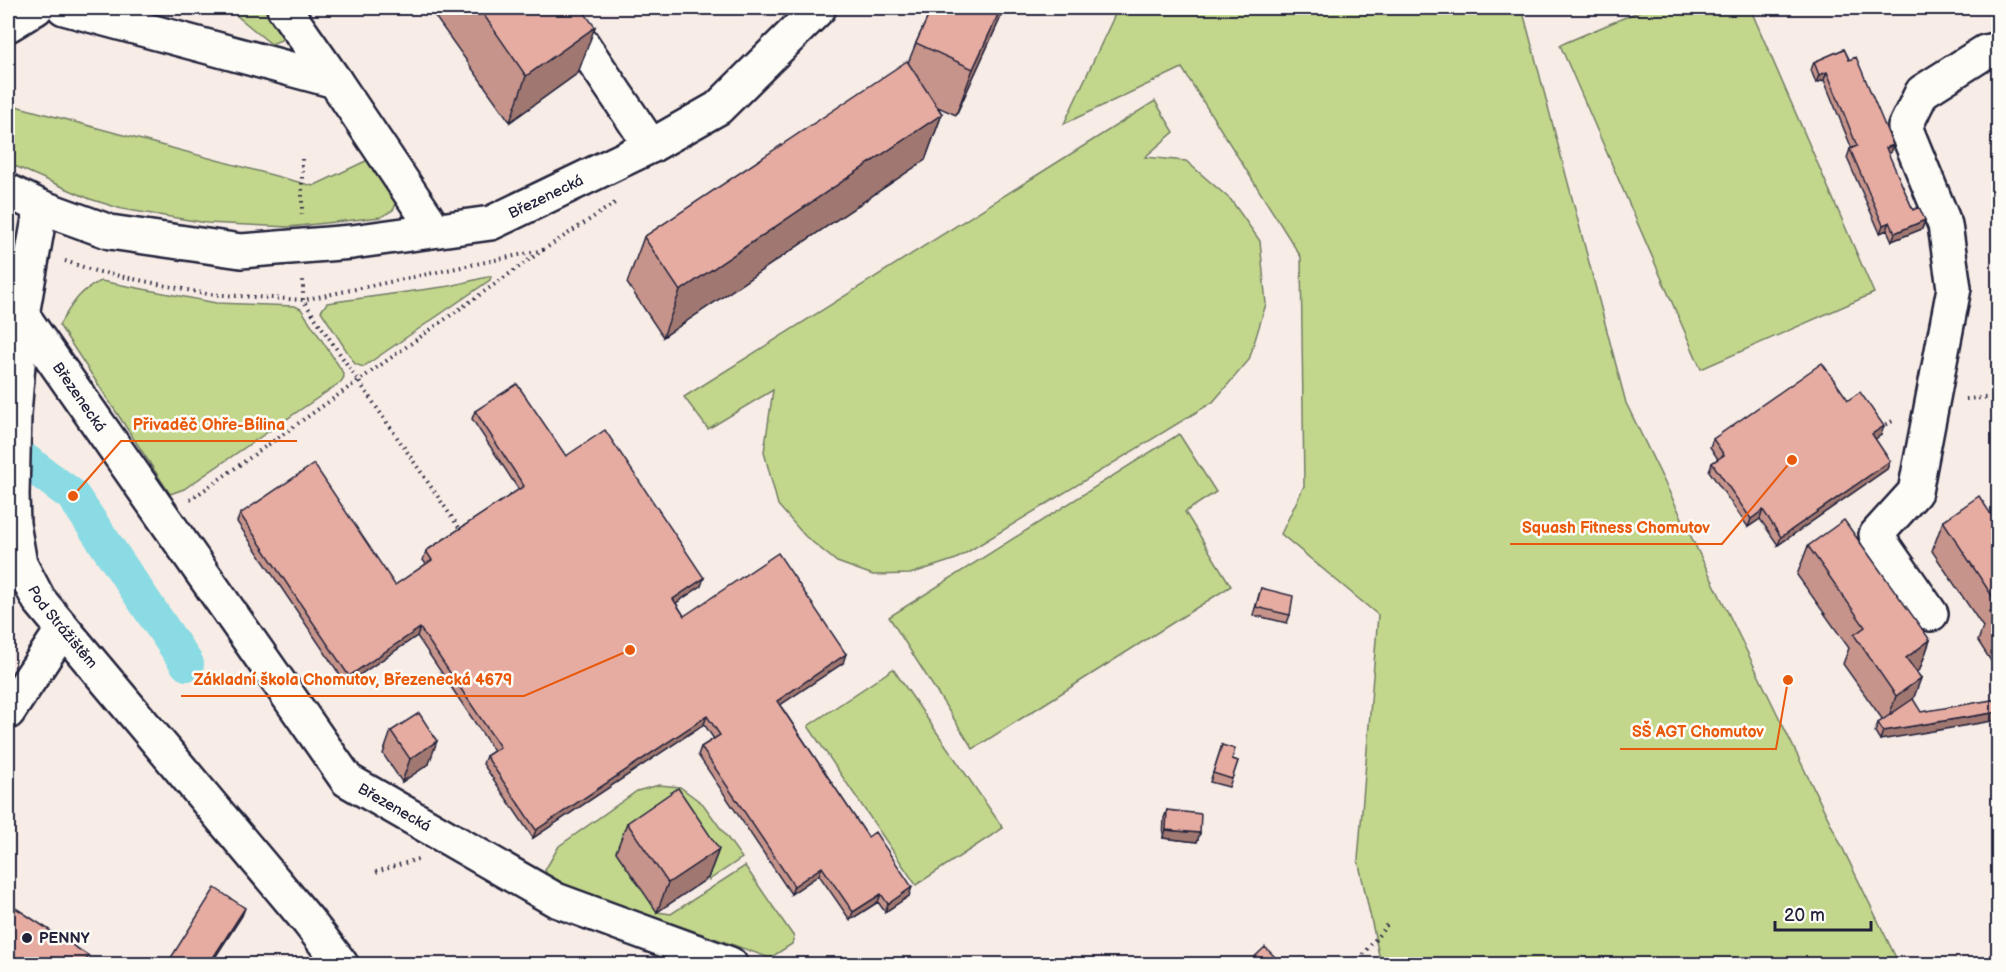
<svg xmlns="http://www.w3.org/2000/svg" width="2006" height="972" viewBox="0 0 2006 972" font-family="'Balsamiq Sans',sans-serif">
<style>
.green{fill:#c2d78c;stroke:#727c64;stroke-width:1.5}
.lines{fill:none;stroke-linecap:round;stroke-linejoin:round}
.canal{stroke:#8adbe3;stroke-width:34}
.minor-casing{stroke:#22223b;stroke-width:38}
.path{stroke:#22223b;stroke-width:4;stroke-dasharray:1.5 4.5;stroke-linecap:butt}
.minor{stroke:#fdfcf7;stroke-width:33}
.wall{fill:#c6948b;stroke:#22223b;stroke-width:1.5}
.shaded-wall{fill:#a17871;stroke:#22223b;stroke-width:1.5}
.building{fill:#e6aca2;stroke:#22223b;stroke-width:1.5}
.poi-dot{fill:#22223b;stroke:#fdfcf7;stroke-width:2}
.labels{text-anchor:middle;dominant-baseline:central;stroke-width:5;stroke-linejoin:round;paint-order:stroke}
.street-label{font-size:15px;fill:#22223b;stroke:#fdfcf7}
.poi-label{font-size:15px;font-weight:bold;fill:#22223b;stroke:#fdfcf7;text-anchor:start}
.leader{fill:none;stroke:#e8590c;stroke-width:2}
.callout-dot{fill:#e8590c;stroke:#fdfcf7;stroke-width:2}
.callout-label{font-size:16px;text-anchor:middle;font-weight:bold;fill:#e8590c;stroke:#fdfcf7;stroke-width:5;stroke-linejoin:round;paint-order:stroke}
</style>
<rect width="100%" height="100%" fill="#f8ece6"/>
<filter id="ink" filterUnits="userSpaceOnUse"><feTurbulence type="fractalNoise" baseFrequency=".0167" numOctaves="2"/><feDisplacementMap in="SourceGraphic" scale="12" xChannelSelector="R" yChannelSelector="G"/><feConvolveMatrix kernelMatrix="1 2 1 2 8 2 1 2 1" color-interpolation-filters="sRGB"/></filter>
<g filter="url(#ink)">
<path class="green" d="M218,8H268L289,37L271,44L231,11Z
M1118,8H1522L1626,403L1899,964H1381L1358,860L1378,615L1281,534L1304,486L1301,257L1182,68L1064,124Z
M1647,8H1750L1874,293L1701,369L1560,45Z
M1155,101L1174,132L1145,157L1186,161L1231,200L1260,241L1266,304L1249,360L1213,402L956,559L910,574L873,575L837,562L805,536L778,505L764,452L773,390L708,429L684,397Z
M8,104L313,186L370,159L401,194L393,210L381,217L289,227L207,223L122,209L90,199L8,163Z
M491,276L490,280L363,367L355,364L321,311L327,303L450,286Z
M101,281L216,303L295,306L301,309L341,369L344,377L341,382L184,489L170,494L59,325C72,305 78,291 101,281Z
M1179,434L1216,492L1185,512L1231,586L973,749L889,617Z
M893,669L1003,828L916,885L808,726Z
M659,785L680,787L703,804L742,858L709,880L668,818L657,912L671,914L745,866L794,937L792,944L770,958L550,880L545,870L559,846L637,791Z"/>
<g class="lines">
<path class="canal" d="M8,453L22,458L73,496L187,664"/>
<g class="minor-casing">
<g id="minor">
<path d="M64,8L335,81L435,230"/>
<path d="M284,8L335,81"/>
<path d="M558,8L651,146"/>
<path d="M8,25L36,8"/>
<path id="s1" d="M8,191L41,207L110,232L241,251L352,242L491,223L651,146L718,108L819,8"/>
<path id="s2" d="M41,207L22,315L14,414L12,495L13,524L20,564L39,600L308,921L341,964"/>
<path id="s3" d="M22,315L347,780L556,900L730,964"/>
<path d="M1931,614L1876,535L1915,492L1954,288L1945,225L1905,127L1922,92L1985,52L1998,49"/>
<path d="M8,712L63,629"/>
</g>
</g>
<path class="path" d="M302,159V215
M543,250L618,201
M65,261L95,271L207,294L303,300L462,532
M1966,399L1998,397
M1880,427L1895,420
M190,500L543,250L303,300V277
M376,872L418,859
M1356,964L1389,922"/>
<use href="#minor" class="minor"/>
</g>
<path class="wall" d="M429,8H581L578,73L510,122Z
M932,8H1005L956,115L938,107L942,114L925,160L663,337L627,283L644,237L908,63L916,43Z
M1844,49L1893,145L1890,153L1888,154L1913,210L1925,220L1922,229L1892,241L1887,230L1880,233L1847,158L1850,149H1852L1824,80L1816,83L1811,70L1814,62Z
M1998,138V159L1993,152Z
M1848,400L1881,435L1875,439L1890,461L1887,469L1778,545L1760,519L1748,527L1709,471L1712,463L1718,459L1710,447L1713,439Z
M475,411L566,456L701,586L676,603L684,616L843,663L780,705L868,837L909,896L885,912L878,902L850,920L819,875L791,894L698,755L701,747L714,739L704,724L533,838L483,764L486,756L494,751L417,636L346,684L237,522L240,514L395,585L426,564L423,560L426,551L519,490L472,419Z
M1943,521L1998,525V672L1978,641L1983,627L1932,551Z
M1808,546L1930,640L1920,669L1916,672L1921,678L1913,699L1880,740L1875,732L1878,723L1883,720L1843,664L1849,648L1797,575Z
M1261,588L1290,615L1287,623L1253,615Z
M391,731L429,764L402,782L383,754Z
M1222,745L1232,759L1238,761L1229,787L1210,782Z
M1167,810L1200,833L1197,842L1163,838L1164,818Z
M627,823L719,849L708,878L657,912L616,852Z"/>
<path class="shaded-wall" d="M1001,8H1005L956,115L973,69Z
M595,27L578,73L510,122L526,76Z
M1827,72L1824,80L1816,83L1819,75Z
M942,114L925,160L663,337L680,291Z
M1893,145L1890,153L1883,156L1886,148Z
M1925,220L1922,229L1892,241L1895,233Z
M1890,222L1887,230L1880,233L1883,225Z
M1884,426L1881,435L1869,443L1872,434Z
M1890,461L1887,469L1778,545L1781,537Z
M1763,510L1760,519L1748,527L1751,519Z
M704,578L701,586L670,607L673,599Z
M420,628L417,636L346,684L349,676Z
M1930,640L1920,669L1895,687L1906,658Z
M846,654L843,663L774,709L777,701Z
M1921,678L1910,708L1886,725L1896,696Z
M1998,712V720L1880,740L1883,731Z
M707,716L704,724L533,838L536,830Z
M437,741L429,764L402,782L410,759Z
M1166,830L1200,833L1197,842L1163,838Z
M719,849L708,878L657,912L668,883Z
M822,867L819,875L791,894L794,886Z
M912,887L909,896L885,912L888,904Z
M881,894L878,902L850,920L853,912Z
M245,908L242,916L211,964H209Z"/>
<path class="building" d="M479,8H581L595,27L526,76Z
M932,8H1001L973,69L916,43Z
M1844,49L1849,60L1856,57L1893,145L1886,148L1913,210L1919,207L1925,220L1895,233L1890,222L1883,225L1850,149L1857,146L1827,72L1819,75L1814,62Z
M907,61L942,114L680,291L644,237Z
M1822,363L1848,400L1860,392L1884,426L1872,434L1890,461L1781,537L1763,510L1751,519L1712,463L1724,455L1713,439Z
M517,384L566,456L605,430L704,578L673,599L684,616L778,553L846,654L777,701L868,837L875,832L912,887L888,904L881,894L853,912L822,867L794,886L701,747L720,735L707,716L536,830L486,756L500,747L420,628L349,676L240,514L314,464L395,585L432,560L426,551L524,486L475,411Z
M1979,496L1998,525V605L1943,521Z
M1844,520L1930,640L1906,658L1921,678L1896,696L1854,635L1865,627L1808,546Z
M1261,588L1293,596L1290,615L1256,607Z
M1998,605V627L1989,612Z
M1913,699L1921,712L1998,699V712L1883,731L1878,723Z
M419,713L437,741L410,759L391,731Z
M1222,745L1235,749L1232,759L1238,761L1232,779L1213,773Z
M678,788L719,849L668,883L627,823Z
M1167,810L1201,814L1200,833L1166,830Z
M215,888L245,908L209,964H167Z
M8,903L89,956L83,964H8Z
M1265,947L1282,964H1247Z"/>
</g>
<circle class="poi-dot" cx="27" cy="938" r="6"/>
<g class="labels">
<g class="street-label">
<text stroke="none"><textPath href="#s1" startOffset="555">Březenecká</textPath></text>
<text stroke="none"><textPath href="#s3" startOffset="100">Březenecká</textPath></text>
<text stroke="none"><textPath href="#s2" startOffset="436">Pod Strážištěm</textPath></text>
<text stroke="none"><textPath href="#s3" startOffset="622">Březenecká</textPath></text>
</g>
<g class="poi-label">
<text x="39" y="938">PENNY</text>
</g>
</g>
<path class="leader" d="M73 496L121 441H297M1792 460L1722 544H1510M630 650L524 696H181M1788 680L1776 749H1620"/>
<g class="callout-dot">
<circle cx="73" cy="496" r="6"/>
<circle cx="1792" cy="460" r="6"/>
<circle cx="630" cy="650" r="6"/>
<circle cx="1788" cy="680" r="6"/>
</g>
<g class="callout-label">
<text x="209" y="430">Přivaděč Ohře-Bílina</text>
<text x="1616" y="533">Squash Fitness Chomutov</text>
<text x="353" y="685">Základní škola Chomutov, Březenecká 4679</text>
<text x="1698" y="737">SŠ AGT Chomutov</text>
</g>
<rect width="2006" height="972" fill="none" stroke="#fdfcf7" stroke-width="30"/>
<rect x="15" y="15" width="1976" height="942" fill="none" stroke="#22223b" stroke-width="2" filter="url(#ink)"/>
<path d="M1775 921v9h96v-9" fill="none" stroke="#22223b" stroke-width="3"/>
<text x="1784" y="921" font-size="18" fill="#22223b" stroke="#fdfcf7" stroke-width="4.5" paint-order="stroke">20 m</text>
</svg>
